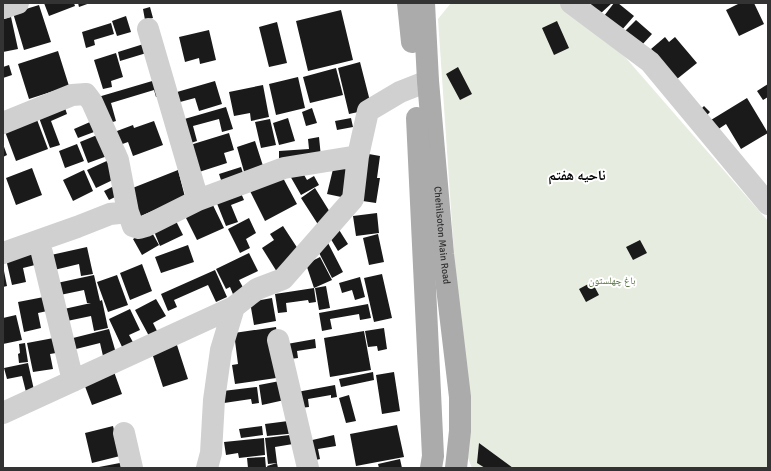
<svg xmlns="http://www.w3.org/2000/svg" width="771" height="471" viewBox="0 0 771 471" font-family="Signika,'Noto Naskh Arabic',sans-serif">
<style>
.green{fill:#e6ecdf}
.building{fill:#1a1a1a}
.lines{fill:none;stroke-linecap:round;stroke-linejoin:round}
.minor{stroke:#d0d0d0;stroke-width:22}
.major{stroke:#ababab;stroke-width:22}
.labels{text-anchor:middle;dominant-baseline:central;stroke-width:4;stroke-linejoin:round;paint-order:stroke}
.street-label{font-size:10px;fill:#333;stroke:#fff}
.park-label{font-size:10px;fill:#56703f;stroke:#fff}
.district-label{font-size:14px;font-weight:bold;fill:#000;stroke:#fff}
</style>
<rect width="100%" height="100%" fill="#fff"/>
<path class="green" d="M451,3H562L612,42L768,221V468H472L468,458L438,19Z"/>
<path class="building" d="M44,3H74L75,6L49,16Z
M78,3H90L79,7Z
M589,3H612L600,14Z
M614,3H618L634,16L621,31L604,16Z
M740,3H754L764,24L739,36L726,10Z
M39,5L51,42L24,50L13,13Z
M150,7L153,18L145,20L143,9Z
M341,10L353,60L308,71L296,21Z
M126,16L131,32L117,36L112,21Z
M11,17L18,49L3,52V19Z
M636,20L652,34L641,46L625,31Z
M557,21L569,48L554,55L542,28Z
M277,22L287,63L269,67L259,27Z
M111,23L114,34L94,40L95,45L86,48L82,32Z
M209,30L216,60L200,64L199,58L185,62L179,37Z
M665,37L669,42L675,37L697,63L677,79L651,49Z
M150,42L153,51L120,61L118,52Z
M58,51L69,86L29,99L18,64Z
M116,53L123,77L111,81L112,87L103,89L94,60Z
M360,62L372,109L349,114L338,68Z
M9,65L12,75L3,78V67Z
M458,67L472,94L460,100L446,74Z
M336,68L343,95L310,103L303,77Z
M298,77L305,108L276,115L269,84Z
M159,79L163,94L156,97L154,90L111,103L116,121L106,124L98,97Z
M215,81L222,104L199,111L195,98L180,102L177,92Z
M768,84V97L763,100L757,91Z
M263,85L269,117L251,121L250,113L234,116L229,92Z
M747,98L768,133L741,149L726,124L717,130L711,120Z
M64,105L67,114L51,121L60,145L50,148L38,115Z
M704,106L710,112L703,119L697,113Z
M226,107L233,129L222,132L219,119L193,126L197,141L188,144L181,120Z
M312,108L317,123L306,126L302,112Z
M36,117L48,149L16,161L4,129Z
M288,118L295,141L279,145L273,123Z
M351,118L353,127L337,130L335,121Z
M270,119L276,145L261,148L255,122Z
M154,121L163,145L133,156L128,142L114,147L109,134L133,125L134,128Z
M90,122L94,132L78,138L74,129Z
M102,133L110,155L88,163L80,142Z
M229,133L234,150L224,153L227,163L199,172L190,145Z
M319,137L321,157L279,161V151L309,149L308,139Z
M255,141L264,169L245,175L237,147Z
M3,144L7,155L3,157Z
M77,144L84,161L65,168L59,151Z
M363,153L380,156L377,178H380L376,203L356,200Z
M111,159L119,177L96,188L87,170Z
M334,165L353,169L346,198L327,194Z
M241,167L245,179L223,186L219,174Z
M32,168L42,195L16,205L6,178Z
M300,168L307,180L314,176L319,185L301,195L289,174Z
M84,170L93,191L73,201L63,180Z
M178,170L185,197L136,218L125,191Z
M282,176L297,204L265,221L249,189Z
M118,184L123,193L109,200L104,191Z
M315,188L333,217L319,226L301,198Z
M240,191L244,200L231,205L238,222L226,226L216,201Z
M211,201L224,228L197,240L184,214Z
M377,213L379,233L356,236L353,216Z
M249,218L256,233L246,239L250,248L240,253L228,229Z
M175,219L183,235L160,246L153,229Z
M336,225L348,244L338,251L326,231Z
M283,226L298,249L277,272L262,248L274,240L270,234Z
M150,229L159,245L142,255L133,239Z
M378,234L384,262L369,265L363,238Z
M640,240L647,253L633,260L626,247Z
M327,241L343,272L332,278L316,247Z
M188,245L194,262L161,273L155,257Z
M87,247L93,274L81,276L79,264L54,270L51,255Z
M36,252L39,264L23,268L26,282L12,285L6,259Z
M249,253L258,271L239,280L246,293L235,299L230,287L226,289L216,269Z
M320,257L332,280L314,288L306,264Z
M142,264L152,291L130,300L120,273Z
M215,270L227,297L216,302L208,285L174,300L177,307L168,311L161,294Z
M4,271L7,286L3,287V272Z
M382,274L392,318L374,322L364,278Z
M94,275L100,301L102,300L108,328L94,331L91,316L67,321L64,309L91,303H87L84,290L60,295L57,283Z
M117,275L128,305L108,312L97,282Z
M360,277L365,297L355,300L352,290L342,293L339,283Z
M592,282L599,295L586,302L579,289Z
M326,286L330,308L319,310L315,288Z
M314,288L316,302L309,303L308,300L286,303L287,312L278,313L275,294Z
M49,296L52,310L38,313L41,328L24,332L18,302Z
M272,298L276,321L254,325L250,302Z
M156,299L166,316L153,323L157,331L149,336L135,310Z
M368,304L371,318L360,320L359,314L330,319L332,329L322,331L319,313Z
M130,309L140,330L129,335L134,344L123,349L109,319Z
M16,315L22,340L3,344V318Z
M276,327L283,377L235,384L232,365L238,364L234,333Z
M384,328L387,349L378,351L377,346L368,347L365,331Z
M109,329L116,353L103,356L100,343L76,349L73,338Z
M364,331L371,370L330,377L324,338Z
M59,337L62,352L50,354L53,369L33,372L27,343Z
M315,339L316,348L297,351L298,358L290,359L287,344Z
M176,342L188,379L163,387L151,350Z
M25,343L28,362L19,363L18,354L20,353L19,344Z
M28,363L34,390L26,392L22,376L7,379L4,368Z
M113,369L122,394L92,405L83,381Z
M373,372L374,380L341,387L339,379Z
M394,372L400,411L382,414L376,375Z
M285,380L289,399L262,405L259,385Z
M335,385L337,397L331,398V395L308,399L309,407L300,408L297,392Z
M257,387L259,403L252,404L251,399L224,403L223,391Z
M349,395L356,421L346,423L339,398Z
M296,420L297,433L267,436L265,424Z
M397,425L404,457L356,466L350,434Z
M113,426L120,456L92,463L85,433Z
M262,426L263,435L241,438L239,429Z
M298,434L299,443L275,447L277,463L268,464L265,438Z
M334,435L336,446L318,449L320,459L312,461L308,441Z
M264,438L265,455L239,458L238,453L226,455L224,442Z
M479,443L513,468H485L477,463Z
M265,457L266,468H248L247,458Z
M400,459L402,468H379L378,464Z
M125,462L127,468H99V467Z
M277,463L278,468H268L267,466Z"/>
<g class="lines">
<path class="minor" d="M571,3L650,62L768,204
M3,8L18,3
M148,29L198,200
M3,123L72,95L86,94L92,102L118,160L128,212
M3,253L77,227L110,214L128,212L133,226L139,228L146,226L198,200L284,168L358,156
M42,253L73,381
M278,340L308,468
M3,413L234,307L257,289L283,279L353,199L358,156L368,111L400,92L428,81
M124,433L132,468
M207,468L211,453L214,400L221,350L234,307"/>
<g class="major">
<path d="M408,3L412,42"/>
<path id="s1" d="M424,3L428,81L443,254L460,397V431L456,468"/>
<path d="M417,118L433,456L431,468"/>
</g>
</g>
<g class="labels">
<g class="street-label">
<text stroke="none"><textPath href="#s1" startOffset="233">Chehilsoton Main Road</textPath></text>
</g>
<g class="park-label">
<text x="612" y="281">باغ چهلستون</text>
</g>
<g class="district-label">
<text x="577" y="175">ناحیه هفتم</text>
</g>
</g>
<rect width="771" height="471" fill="none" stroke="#333333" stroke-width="8"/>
</svg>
